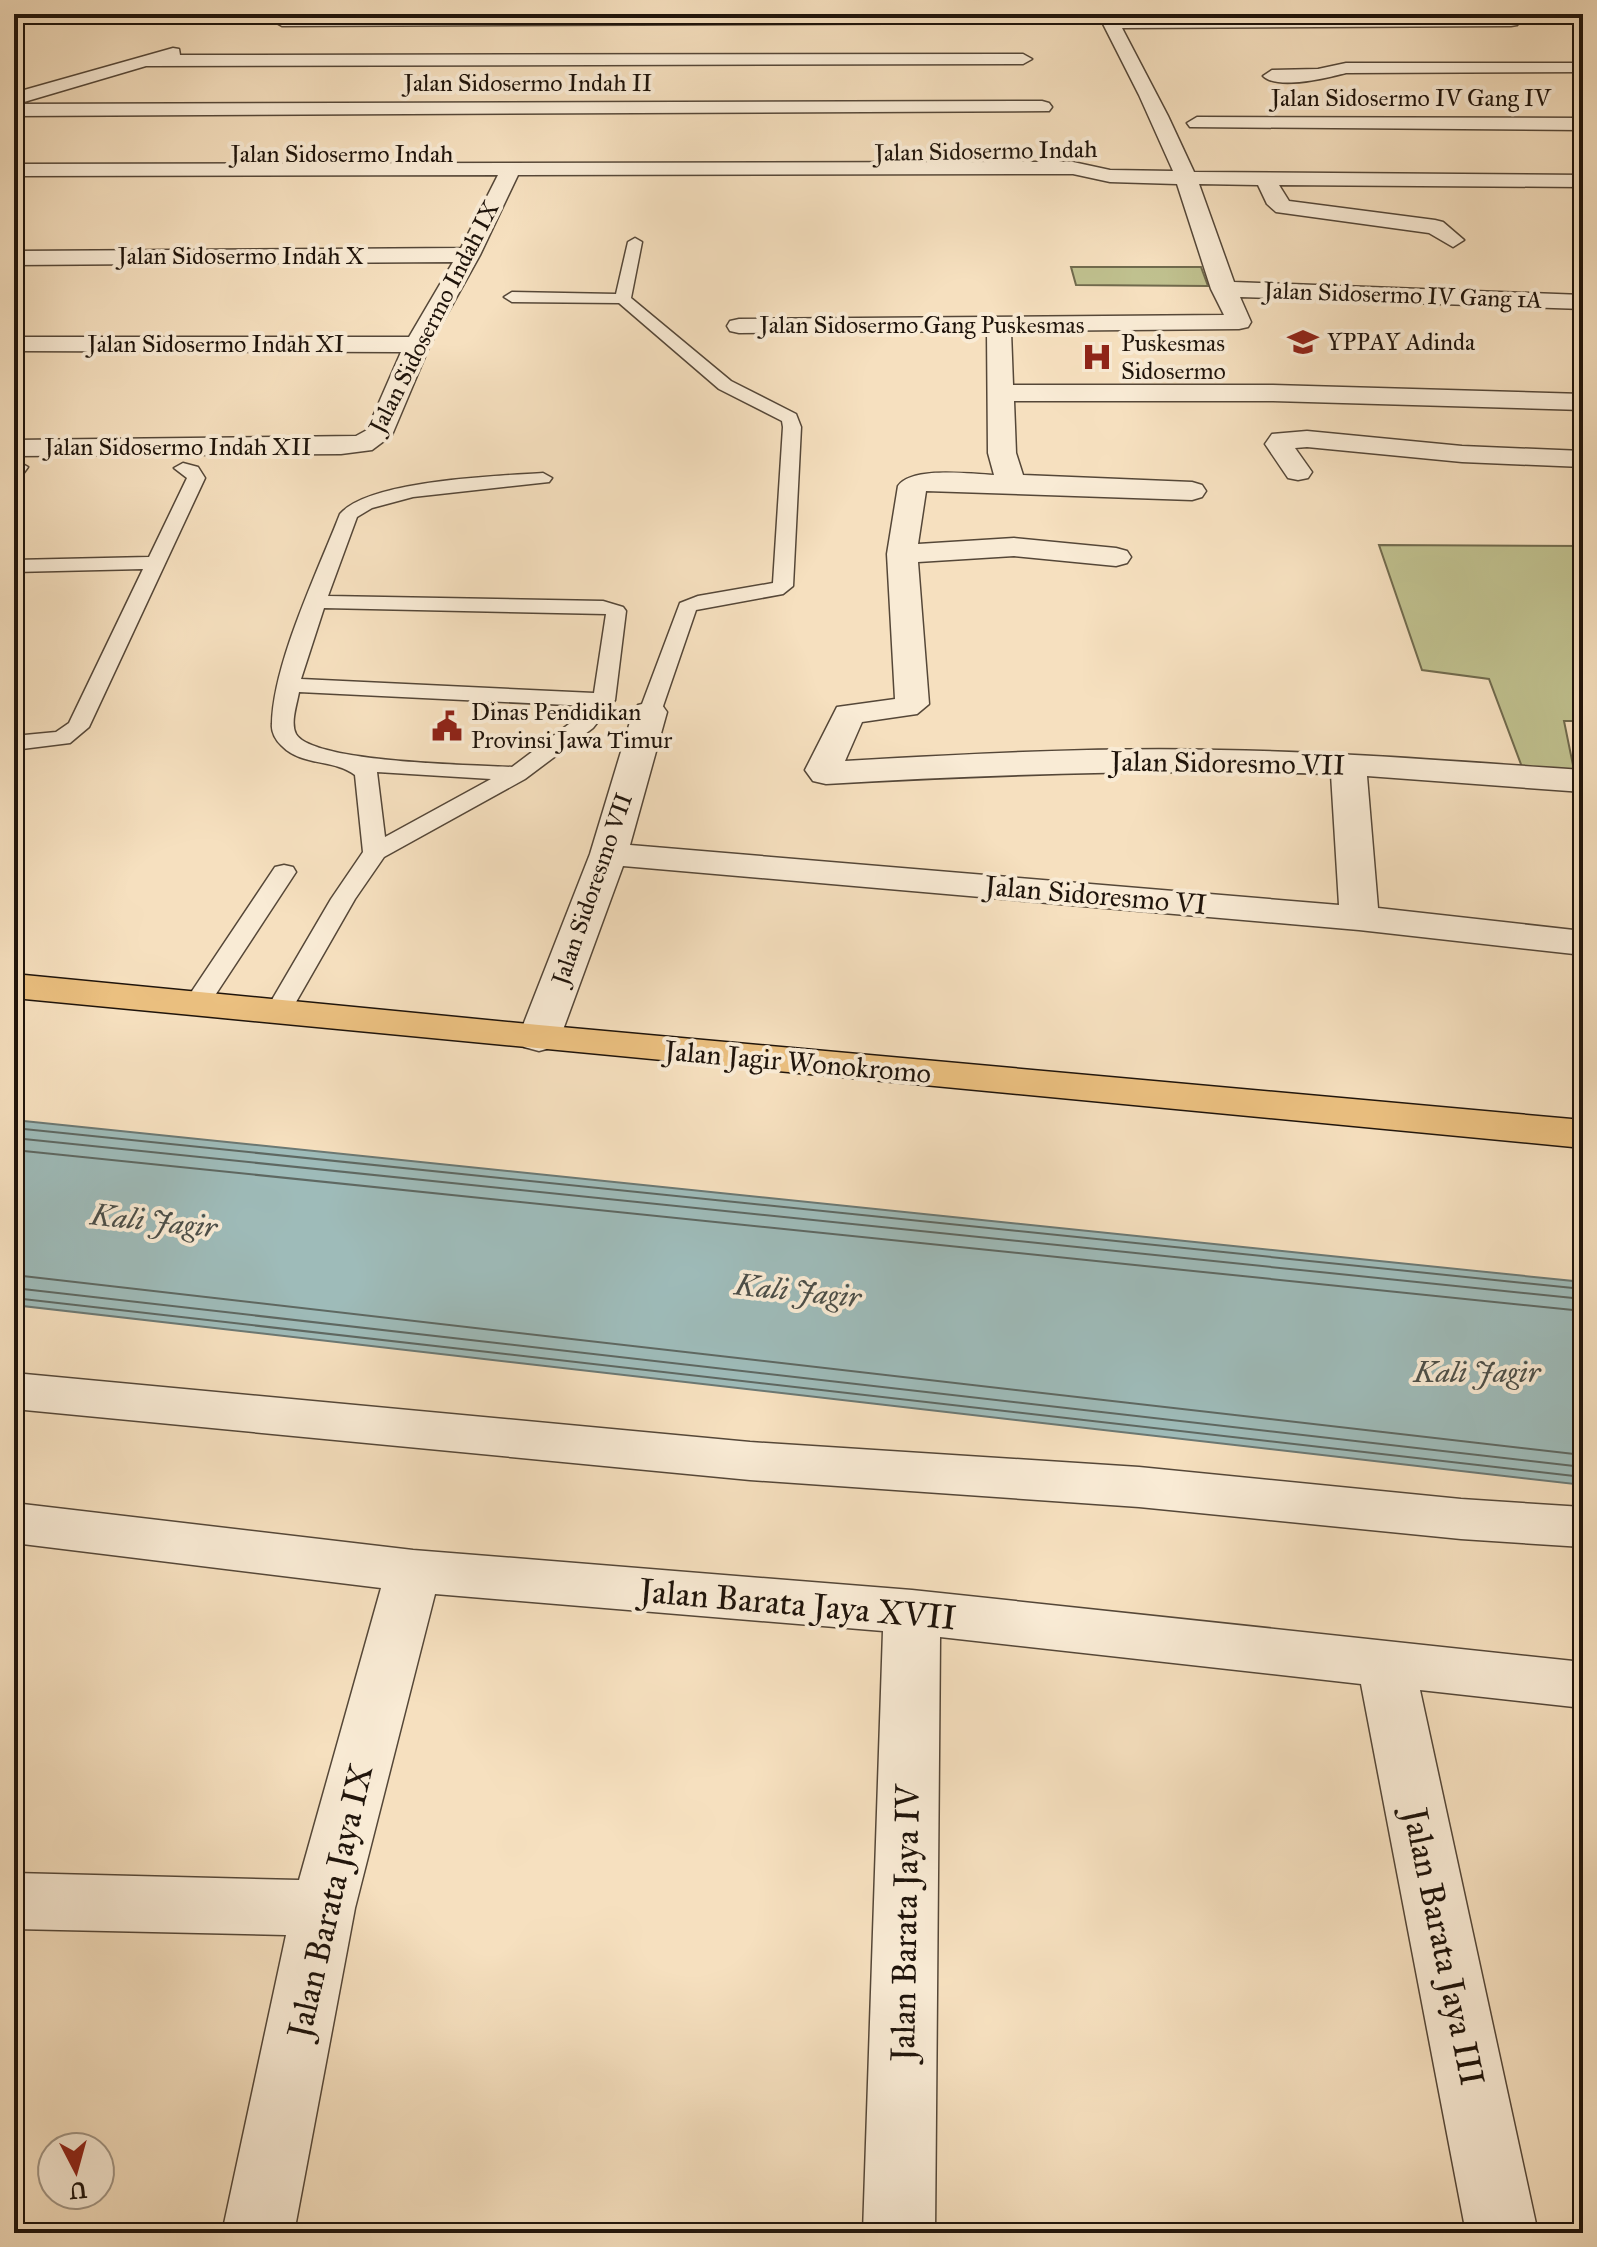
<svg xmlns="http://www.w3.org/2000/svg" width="1597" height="2247" viewBox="0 0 1597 2247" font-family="'IM FELL Great Primer',serif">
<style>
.green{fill:#c0c18f;stroke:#706a4d;stroke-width:2}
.water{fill:#9ebbb9;stroke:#6b7873;stroke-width:2}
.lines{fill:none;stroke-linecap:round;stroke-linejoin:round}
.shore{stroke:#5e6862;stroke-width:2}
.service-casing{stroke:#554738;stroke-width:3}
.minor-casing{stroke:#554738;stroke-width:3}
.primary-casing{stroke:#1f140b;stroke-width:3}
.service{fill:#f9ebd5;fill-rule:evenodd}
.minor{fill:#f9ebd5;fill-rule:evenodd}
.primary{fill:#ebc080;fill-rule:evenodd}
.labels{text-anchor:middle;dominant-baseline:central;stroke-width:8;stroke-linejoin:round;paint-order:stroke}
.far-street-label{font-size:24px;fill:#1f140b;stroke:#f9ebd5}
.far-poi-label{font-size:24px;fill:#1f140b;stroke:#f9ebd5;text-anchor:start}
.street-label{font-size:28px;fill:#1f140b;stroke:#f9ebd5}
.water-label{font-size:30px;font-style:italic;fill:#4b4e48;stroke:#f9ebd5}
.near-street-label{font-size:34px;fill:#1f140b;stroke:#f9ebd5}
</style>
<rect width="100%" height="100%" fill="#f6e0bf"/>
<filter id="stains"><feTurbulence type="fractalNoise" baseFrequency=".0025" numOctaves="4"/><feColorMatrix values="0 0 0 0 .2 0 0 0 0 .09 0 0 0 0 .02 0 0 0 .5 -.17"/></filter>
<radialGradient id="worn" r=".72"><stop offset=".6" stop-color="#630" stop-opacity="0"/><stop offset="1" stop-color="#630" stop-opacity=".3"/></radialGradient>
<path class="green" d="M1071,267H1201L1208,286L1076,285Z
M1379,545L1583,546V721H1564L1574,770L1522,767L1489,679L1422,670Z"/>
<path class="water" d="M14,1120L1583,1282V1485L14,1305Z"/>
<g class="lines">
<path class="shore" d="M14,1128L1583,1289
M14,1138L1583,1299
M14,1150L1583,1311
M14,1275L1583,1455
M14,1288L1583,1467
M14,1298L1583,1477"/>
<g class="service-casing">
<path id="service" d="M635,238L642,242L631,298L731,381L796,414L801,427L793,586L783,594L696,610L661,712L650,718L639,712L680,603L698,596L773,583L783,427L782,421L719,389L619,303L512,302L504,297L512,292L616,294L628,242Z
M19,462L28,467L20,478L14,479V463Z
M183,463L198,467L205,478L89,727L70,743L14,750V736L56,732L69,723L143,569L14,572V560L149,557L187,478L174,468Z
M543,473L552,478L549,482L413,497L372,508L357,517L328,596L603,601L623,607L626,611L615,700L593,728L525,779L384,857L355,899L288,1016H270L266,1010L331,899L363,852L355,775C334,759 301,766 282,746C276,741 271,732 272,724C273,664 317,573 340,514C369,480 498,476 543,473ZM324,608L606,614L594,693L301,679ZM299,692L588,706L577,718L512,767C475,765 313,763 296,734C290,723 297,704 299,692ZM377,772L491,779L385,837Z
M284,865L293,867L296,872L210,1003L206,1009H188L184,1003L275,867Z"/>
</g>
<g class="minor-casing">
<path id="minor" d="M1007,14L1016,19L1013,23L282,26L273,21L282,16Z
M1098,14H1114L1117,18L1517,17L1520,21L1517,25L1511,26L1122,28L1168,116L1194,172L1583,175V187L1279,185L1289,201L1435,220L1443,222L1464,240L1453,247L1429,233L1276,212L1267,204L1258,185L1199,184L1234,282L1583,295V309L1240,297L1251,322L1248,327L1239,329L1011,331L1013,385H1273L1583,394V410L1273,401H1014L1016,453L1023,475L1192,482L1202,485L1206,491L1202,497L1192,500L926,491L918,544L1014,538L1116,548L1127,551L1131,557L1127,563L1116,566L1014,556L918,562L929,704L917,714L862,722L845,761C969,754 1095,747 1220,750C1341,752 1462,762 1583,770V792L1367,776L1378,908L1583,931V955L1359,930L623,866L560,1038L554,1047L539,1051L524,1047L518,1038L590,854L633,712L638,705L650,702L662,705L667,712L630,845L1339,905L1331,774C1162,769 995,774 826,784L813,781L805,770L837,707L895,699L887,554L898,486C912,466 971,474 994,475L988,453L987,331L739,333L730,331L727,326L730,321L739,319L1224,315L1211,289L1177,184L1110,182L1073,174L518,175L480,255L430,345L392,435L372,450L341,454L14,456V440L356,436L367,430L401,352L14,351V337H409L453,262L14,265V251L461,248L498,175L14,176V164L1073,162L1110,170L1173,171L1139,95Z
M173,48L179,49L180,55L1023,54L1032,59L1023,64L146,66L24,102L15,96L17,92Z
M1346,63H1578L1583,64V72L1346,73C1327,78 1277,90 1263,76L1272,70L1318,69Z
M1042,101L1049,103L1052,107L1049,111L14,116V104Z
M1197,117L1583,118V130L1190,127L1187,123Z
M1307,431L1462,446L1583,451V467L1462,462L1307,447L1295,448L1312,472L1308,478L1298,480L1288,478L1265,444L1272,434Z
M14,1373L750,1442L1139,1467L1461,1499L1583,1507V1547L1461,1539L1139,1507L750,1480L14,1409Z
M14,1503L413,1550L912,1590L1583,1662V1708L1420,1690L1538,2233H1466L1361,1684L940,1637L935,2233H863L883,1631L435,1594L355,1908L294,2233H222L286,1935L14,1929V1873L299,1880L381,1588L14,1543Z"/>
</g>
<g class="primary-casing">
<path id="primary" d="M14,974L539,1025L1583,1120V1148L14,998Z"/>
</g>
<use href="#service" class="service"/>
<use href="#minor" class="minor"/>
<use href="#primary" class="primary"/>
</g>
<defs>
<g id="school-bare" transform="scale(2.4)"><path d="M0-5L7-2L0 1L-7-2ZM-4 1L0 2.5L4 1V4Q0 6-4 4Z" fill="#8f2418" stroke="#f9ebd5" stroke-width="2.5" paint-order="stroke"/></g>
<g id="hospital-bare" transform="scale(2.4)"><path d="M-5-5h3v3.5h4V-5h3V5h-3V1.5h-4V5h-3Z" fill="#8f2418" stroke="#f9ebd5" stroke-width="2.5" paint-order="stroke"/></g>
<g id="civic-bare" transform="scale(2.4)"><path d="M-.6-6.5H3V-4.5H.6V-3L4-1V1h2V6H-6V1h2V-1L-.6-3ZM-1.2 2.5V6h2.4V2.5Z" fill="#8f2418" stroke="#f9ebd5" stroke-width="2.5" paint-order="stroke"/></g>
</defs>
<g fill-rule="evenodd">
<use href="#school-bare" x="1303" y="342"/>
<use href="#hospital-bare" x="1097" y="357"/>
<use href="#civic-bare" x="447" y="726"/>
</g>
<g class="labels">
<g class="far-street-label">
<text x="528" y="83">Jalan Sidosermo Indah II</text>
<text x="1411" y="98">Jalan Sidosermo IV Gang IV</text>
<text transform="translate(986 151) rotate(-1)">Jalan Sidosermo Indah</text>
<text x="342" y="154">Jalan Sidosermo Indah</text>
<text x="241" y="256">Jalan Sidosermo Indah X</text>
<text transform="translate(1403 295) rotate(2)">Jalan Sidosermo IV Gang 1A</text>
<text transform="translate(434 317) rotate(-63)">Jalan Sidosermo Indah IX</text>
<text x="922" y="325">Jalan Sidosermo Gang Puskesmas</text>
<text x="216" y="344">Jalan Sidosermo Indah XI</text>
<text x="178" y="447">Jalan Sidosermo Indah XII</text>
<text transform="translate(592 889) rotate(-71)">Jalan Sidoresmo VII</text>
</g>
<g class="far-poi-label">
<text x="1327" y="342">YPPAY Adinda</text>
<text x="1121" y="343">Puskesmas<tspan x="1121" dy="28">Sidosermo</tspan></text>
<text x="471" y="712">Dinas Pendidikan<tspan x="471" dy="28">Provinsi Jawa Timur</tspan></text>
</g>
<g class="street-label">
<text transform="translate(1228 763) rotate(1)">Jalan Sidoresmo VII</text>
<text transform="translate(1096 895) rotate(5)">Jalan Sidoresmo VI</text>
<text transform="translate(798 1062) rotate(5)">Jalan Jagir Wonokromo</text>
</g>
<g class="water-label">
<text transform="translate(154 1221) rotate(6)">Kali Jagir</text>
<text transform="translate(798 1291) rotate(6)">Kali Jagir</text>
<text x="1477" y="1372">Kali Jagir</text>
</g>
<g class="near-street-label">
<text transform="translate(798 1604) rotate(5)">Jalan Barata Jaya XVII</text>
<text transform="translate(330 1901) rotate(-77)">Jalan Barata Jaya IX</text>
<text transform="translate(905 1923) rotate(-89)">Jalan Barata Jaya IV</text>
<text transform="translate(1444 1947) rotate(78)">Jalan Barata Jaya III</text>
</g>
</g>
<rect width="1597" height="2247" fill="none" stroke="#f6e0bf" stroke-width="48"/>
<rect x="16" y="16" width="1565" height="2215" fill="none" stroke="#1f140b" stroke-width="4"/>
<rect x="24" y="24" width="1549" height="2199" fill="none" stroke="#1f140b" stroke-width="2"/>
<g transform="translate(76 2171) rotate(174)"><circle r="38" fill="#f9ebd5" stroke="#a29584" stroke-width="2"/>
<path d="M0-6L14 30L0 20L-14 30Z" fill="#8f2418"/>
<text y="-12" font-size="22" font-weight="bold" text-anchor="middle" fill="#1f140b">U</text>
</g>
<rect width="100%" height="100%" filter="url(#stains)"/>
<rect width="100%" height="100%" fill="url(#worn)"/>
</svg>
